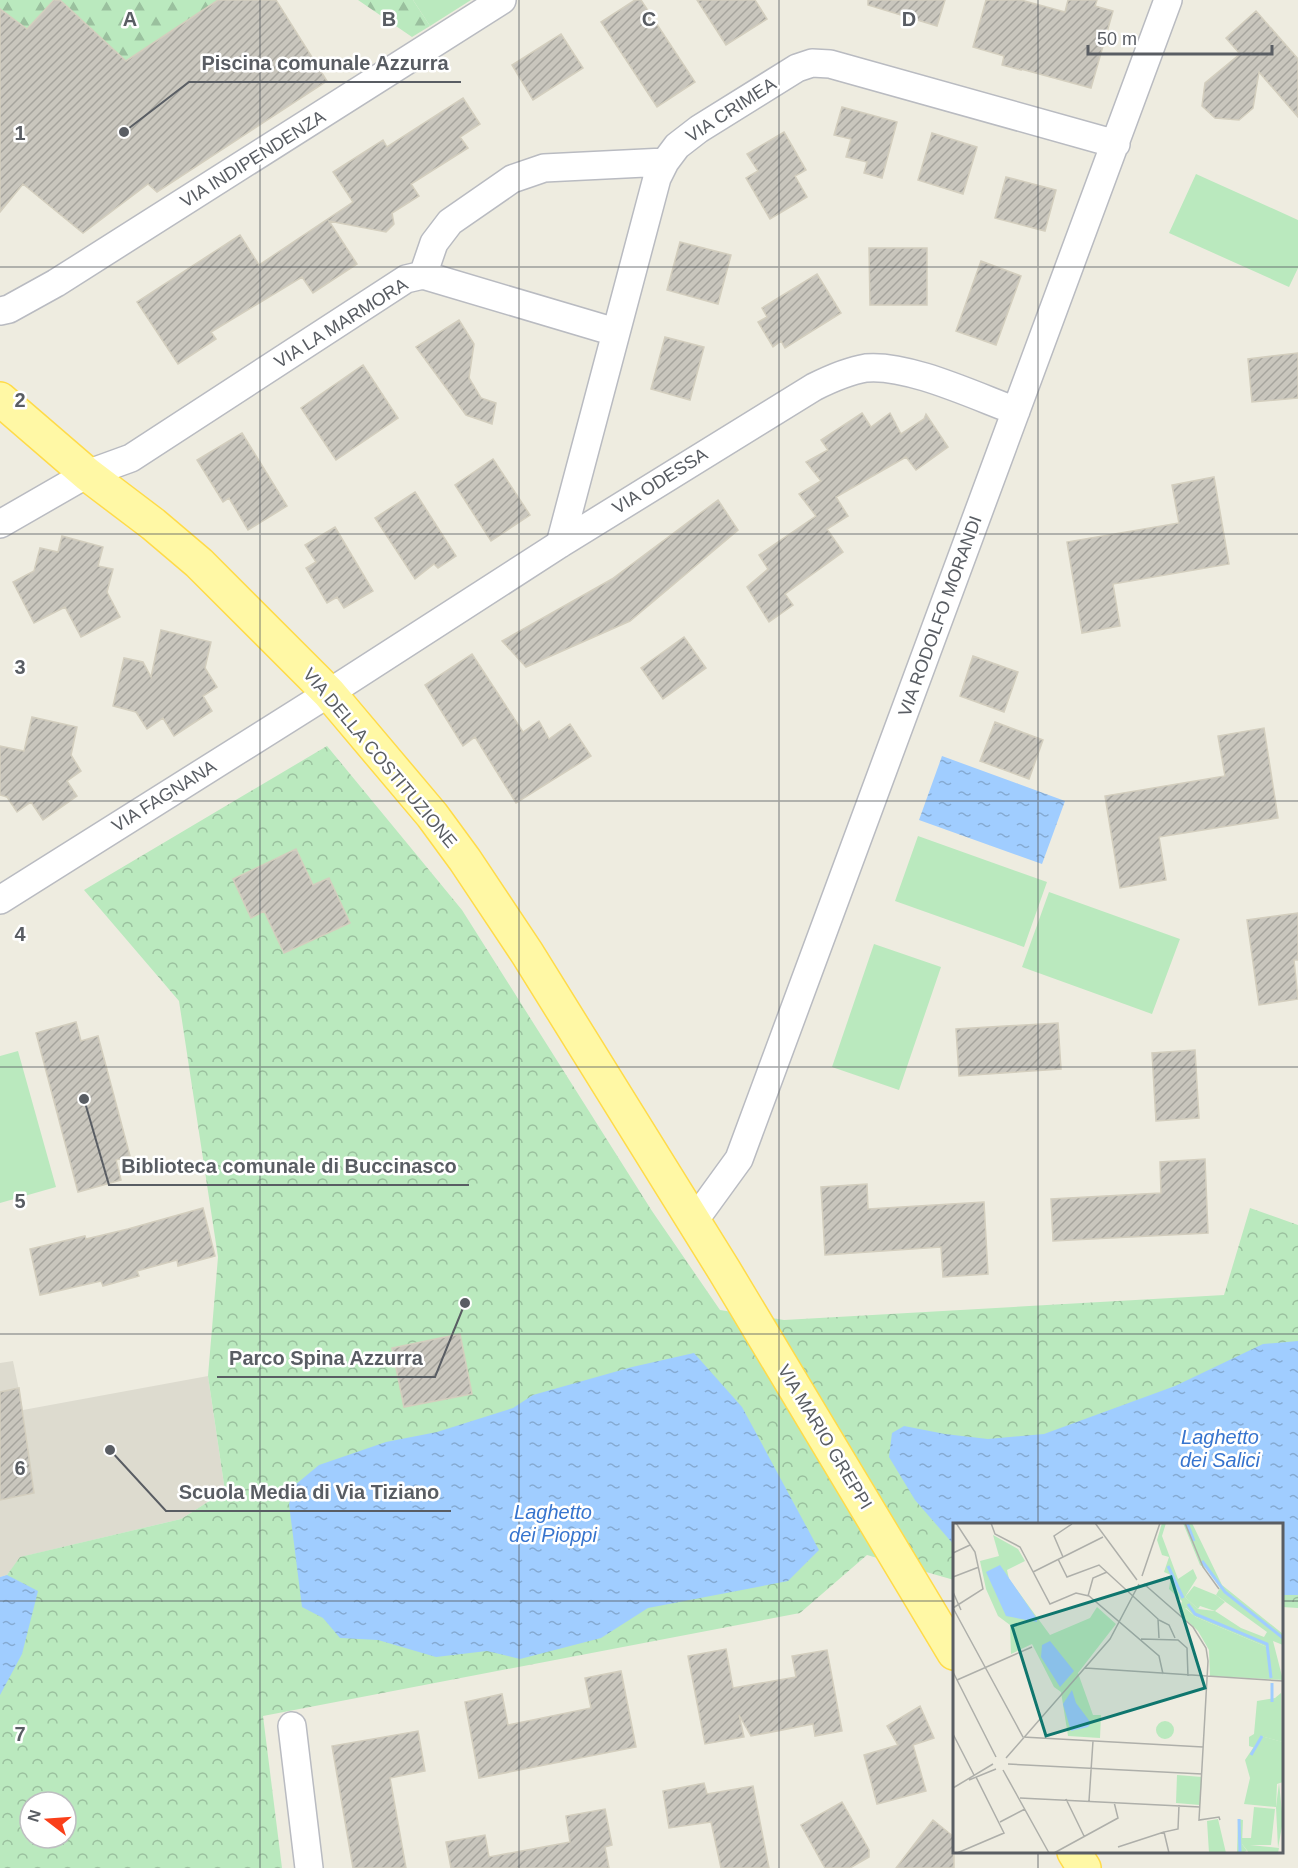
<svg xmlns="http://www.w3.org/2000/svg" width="1298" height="1868" viewBox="0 0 1298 1868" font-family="Arial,sans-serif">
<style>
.education{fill:#dddbcf}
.grass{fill:#bae9be}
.forest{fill:url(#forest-firs)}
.park{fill:url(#park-crowns);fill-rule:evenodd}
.water{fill:url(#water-ripples)}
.building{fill:url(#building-hatch);stroke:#d3cebe;stroke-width:1.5}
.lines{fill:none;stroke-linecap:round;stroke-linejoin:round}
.minor-casing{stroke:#b9bbc1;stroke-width:30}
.major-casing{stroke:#ffdb49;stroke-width:36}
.minor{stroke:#fff;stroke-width:27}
.major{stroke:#fff8a5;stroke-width:33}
.grid{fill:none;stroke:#595d63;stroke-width:1.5;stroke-opacity:0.55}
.labels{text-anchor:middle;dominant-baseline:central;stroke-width:5;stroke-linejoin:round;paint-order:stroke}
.street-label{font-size:18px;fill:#595d63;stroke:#fff}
.water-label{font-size:20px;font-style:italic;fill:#3674ce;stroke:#fff}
.inset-river{fill:none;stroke:#a0cdff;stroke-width:3}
.inset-road{fill:none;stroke:#aeafaa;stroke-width:1.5}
.view{fill:#0f766e;fill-opacity:0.15;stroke:#0f766e;stroke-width:3}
.inset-edge{fill:none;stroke:#595d63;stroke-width:3}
.grid-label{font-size:20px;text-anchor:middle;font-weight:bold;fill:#595d63;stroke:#fff;stroke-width:5;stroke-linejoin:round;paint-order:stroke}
.leader{fill:none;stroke:#595d63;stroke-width:2}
.callout-dot{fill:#595d63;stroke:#fff;stroke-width:2}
.callout-label{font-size:20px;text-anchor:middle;font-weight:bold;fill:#595d63;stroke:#fff;stroke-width:5;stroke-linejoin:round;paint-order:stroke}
</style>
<defs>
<pattern id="forest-firs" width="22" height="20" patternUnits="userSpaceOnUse" patternTransform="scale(1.5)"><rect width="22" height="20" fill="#bae9be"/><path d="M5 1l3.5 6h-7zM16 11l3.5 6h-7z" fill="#9ac09e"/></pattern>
<pattern id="park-crowns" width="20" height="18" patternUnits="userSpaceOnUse" patternTransform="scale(1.5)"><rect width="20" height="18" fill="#bae9be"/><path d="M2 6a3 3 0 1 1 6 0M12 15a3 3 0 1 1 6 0" fill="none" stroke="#9ac09e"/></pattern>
<pattern id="water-ripples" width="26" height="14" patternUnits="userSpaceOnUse" patternTransform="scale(1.5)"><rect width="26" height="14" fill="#a0cdff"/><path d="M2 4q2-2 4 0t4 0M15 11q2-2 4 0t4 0" fill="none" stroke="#85aad2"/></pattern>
<pattern id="building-hatch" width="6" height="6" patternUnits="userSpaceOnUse" patternTransform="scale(1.5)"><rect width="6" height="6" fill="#c9c6bd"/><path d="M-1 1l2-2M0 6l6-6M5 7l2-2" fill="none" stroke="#a6a49d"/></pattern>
</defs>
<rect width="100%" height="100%" fill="#eeece0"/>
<path class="education" d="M13,1361L23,1410L208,1376L225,1491L181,1519L21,1557L7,1575L0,1577V1363Z"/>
<path class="grass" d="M413,0H471L430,26Z
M1196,174L1298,220V268L1289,287L1169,233Z
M918,836L1047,882L1024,947L895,901Z
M1049,892L1180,939L1152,1014L1022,967Z
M874,944L941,967L899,1090L832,1067Z
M18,1051L56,1187L0,1203V1056Z"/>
<path class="forest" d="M0,0H54L27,29L0,9Z
M60,0H218L126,61Z
M358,0H413L430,26L412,37Z"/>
<path class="park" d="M327,746L462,910L652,1211L720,1310L784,1320L1224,1295L1250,1208L1298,1225V1608L1282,1607V1524H954V1580L867,1555L800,1613L263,1716L282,1868H0V1578L7,1575L20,1557L181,1519L225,1491L208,1376L218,1257L179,1001L84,890ZM30,1802H66V1838H30Z"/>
<path class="water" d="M942,756L1065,801L1042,864L919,820Z
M1298,1341V1595H1282V1524H954V1545L915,1500L889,1457L892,1433L904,1426L945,1434L988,1439L1044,1434L1175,1386L1263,1344Z
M694,1353L742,1407L819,1550L788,1581L648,1608L601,1638L520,1659L487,1651L436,1657L378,1640L340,1638L323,1618L302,1607L289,1504L295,1485L319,1465L386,1442L437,1432L513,1408L533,1395L632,1367Z
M7,1575L38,1591L22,1654L0,1695V1577Z"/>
<path class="building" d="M54,0H60L126,61L218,0H276L327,81L157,192L148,184L83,233L23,184L0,212V9L27,29Z
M635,0H641L695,82L657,107L601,22Z
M697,0H755L767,19L726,45Z
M868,0H945L937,26L868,5Z
M986,0H1021L1065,12L1068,0H1097L1095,6L1113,11L1091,88L1021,69V70L1002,65L1004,56L973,47Z
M1256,11L1298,59V117L1259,72L1253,108L1239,120L1215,118L1202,106L1205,83L1240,54L1226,38Z
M561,34L583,68L533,100L512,65Z
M463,98L480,124L460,137L468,148L411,184L419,196L392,213L394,224L386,232L329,221L357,264L313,293L302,277L211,332L216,339L178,364L137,302L240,235L259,265L353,202L333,172L383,140L387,147Z
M842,107L897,122L882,178L864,173L867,162L846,157L851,139L834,135Z
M784,132L806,170L795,176L807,197L770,219L746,178L758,171L747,154Z
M932,133L977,147L963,194L918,180Z
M1006,177L1056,190L1045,231L995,218Z
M680,242L731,255L718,304L667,290Z
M869,248H927V305H870Z
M981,261L1021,276L996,345L956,331Z
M817,274L841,313L785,348L781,341L773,347L758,322L767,317L762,308Z
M459,320L474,344L469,378L481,398L496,403L492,424L466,415L416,347Z
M665,337L704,347L690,400L651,389Z
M1298,353V398L1252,402L1248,359Z
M363,365L398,418L336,460L301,408Z
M862,413L871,427L890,413L901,434L924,419L926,414L948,447L916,470L906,457L836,497L848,516L827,529L843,552L785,594L793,605L769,622L747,587L768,569L759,555L816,516L799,494L821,481L806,462L828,450L821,440Z
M242,433L287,506L248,530L229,498L223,502L197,460Z
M493,459L530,515L491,541L455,485Z
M1214,477L1229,564L1113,584L1120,626L1082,633L1067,542L1179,523L1172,485Z
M415,492L456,556L438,568L434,564L415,579L375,518Z
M718,500L738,530L630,621L526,667L502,641L612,579Z
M335,527L373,591L344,608L337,597L327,603L306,568L316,562L305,545Z
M62,536L103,547L98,566L113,569L107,592L120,617L81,637L65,607L34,623L13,582L34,571L40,548L58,552Z
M161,630L211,642L205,668L217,687L203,696L212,711L174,736L163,718L147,729L136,712L113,706L124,658L143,662L151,677Z
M684,637L706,668L663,699L641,668Z
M472,654L523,732L539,721L549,739L570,724L591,756L516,803L475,737L463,746L425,685Z
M973,656L1018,672L1004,712L960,696Z
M32,717L77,727L71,755L81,771L67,781L77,796L43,820L31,802L17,812L7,797L0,795V746L24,751Z
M995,722L1043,740L1029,779L980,761Z
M1264,728L1278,818L1159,837L1166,880L1120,888L1105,796L1225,776L1218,736Z
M296,849L313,885L329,878L350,923L284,953L264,911L251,918L233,879Z
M1298,913V960H1294L1298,999L1259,1005L1247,920Z
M76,1022L81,1041L98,1036L130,1156L116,1160L121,1180L78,1192L36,1033Z
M1058,1023L1061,1069L959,1076L956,1029Z
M1195,1050L1199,1118L1156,1121L1152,1053Z
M1205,1159L1208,1233L1053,1241L1051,1199L1161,1193L1160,1162Z
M867,1184L868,1209L984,1202L988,1274L943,1277L941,1247L825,1255L821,1187Z
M203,1208L215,1256L178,1266L177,1260L137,1271L139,1276L103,1286L101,1281L40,1295L30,1249L85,1236L86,1239L128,1229Z
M460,1334L472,1394L404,1407L392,1348Z
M19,1388L34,1493L0,1500V1392Z
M726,1649L733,1688L796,1677L792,1656L827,1650L842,1731L815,1736L813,1724L751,1736L739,1715L744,1737L705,1744L688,1656Z
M621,1671L636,1747L479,1778L465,1702L502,1694L508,1725L591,1708L585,1678Z
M920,1706L934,1738L913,1745L926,1791L877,1804L864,1755L898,1745L887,1726Z
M418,1731L425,1771L390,1778L406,1868H353L332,1746Z
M704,1783L707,1794L753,1786L769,1868H721L711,1822L669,1828L663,1791Z
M842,1802L869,1850V1857L850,1868H825L801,1825Z
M605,1809L612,1845L605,1847L609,1868H451L446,1842L485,1835L489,1857L570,1842L566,1816Z
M933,1820L954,1837V1868H896Z"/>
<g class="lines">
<g class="minor-casing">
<path id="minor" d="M423,275L434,243L450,222L512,179L544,168L665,162
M0,311L9,309L56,283L502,0
M0,524L87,474L131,458L406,279L423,275L615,332
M560,544L657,178L665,162L677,146L699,129L797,68L812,63L830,64L1116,144
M0,900L329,693L560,544L814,387C830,379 848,371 866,368C908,364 975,396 1016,411
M694,1221L739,1159L1168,0
M292,1726L309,1868"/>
</g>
<g class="major-casing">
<path id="major" d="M0,399L87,474L153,524L199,563L329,693L432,815L465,860L527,953L724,1270L954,1653
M1074,1852L1084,1868"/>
</g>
<use href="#minor" class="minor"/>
<use href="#major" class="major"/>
</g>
<path class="grid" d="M260,0V1868M519,0V1868M779,0V1868M1038,0V1524M0,267H1298M0,534H1298M0,801H1298M0,1067H1298M0,1334H1298M0,1601H954M1282,1601H1298M1038,1852V1868"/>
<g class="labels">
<g class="street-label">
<text transform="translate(731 110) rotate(-33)">VIA CRIMEA</text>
<text transform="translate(253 159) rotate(-32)">VIA INDIPENDENZA</text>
<text transform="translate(341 323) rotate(-32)">VIA LA MARMORA</text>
<text transform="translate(660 481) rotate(-32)">VIA ODESSA</text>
<text transform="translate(940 616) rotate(-70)">VIA RODOLFO MORANDI</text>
<text transform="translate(380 758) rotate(50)">VIA DELLA COSTITUZIONE</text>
<text transform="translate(164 796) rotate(-32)">VIA FAGNANA</text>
<text transform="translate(825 1437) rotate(59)">VIA MARIO GREPPI</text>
</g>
<g class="water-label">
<text x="1220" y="1437">Laghetto<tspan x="1220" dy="23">dei Salici</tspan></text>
<text x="553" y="1512">Laghetto<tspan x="553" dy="23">dei Pioppi</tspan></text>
</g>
</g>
<g transform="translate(953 1523)">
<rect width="330" height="330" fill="#eeece0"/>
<path d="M232,85L243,94L314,124V156L257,153L256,127L245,108L227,91ZM203 207a9 9 0 1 1 18 0a9 9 0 1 1-18 0ZM308,213L330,219V259L324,261L323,284L291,281L297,255L292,237ZM301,284L322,286L318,322H297L326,325L325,330H296L289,321L288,315H298Z" fill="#bae9be"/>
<path d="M209,0H213L209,13L225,56L240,46L244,55L232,74L245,86L262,88L288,105L311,114L314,109L263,72L267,65L257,48L247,42L230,0H239L269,62L330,111V122L320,118L330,157L314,156V124L243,94L233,85L226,90L229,78L216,66L218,52L211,49L216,34L209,32L204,17ZM326,260L330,298L325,325L323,284ZM285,296L290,297L289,321L294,328L288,330H284Z" fill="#bae9be"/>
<path d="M40,12L65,26L72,38L54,47L56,56L97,112L137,95L144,84L163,101L125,150L140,192H148L147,215L115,213L108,169L101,164L79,121L58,131L57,102L45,93L33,66L27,38L46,33ZM328,160L329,219L308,213L302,225L296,223V214L301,211L304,178L322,175L328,170ZM224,252L249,254L247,282L223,280ZM265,296L273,330H256L254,298Z" fill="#bae9be"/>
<path d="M241,63L263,72L272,79L262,88L247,83L245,86L232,74Z" fill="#bae9be"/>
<path d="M47,42L84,96V99L53,93L33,49ZM97,118L121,148L107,164L88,134L89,122ZM119,167L123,180L138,200L135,204L118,208L110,181Z" fill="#a0cdff"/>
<path class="inset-river" d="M234,0L241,18M249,38L272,69L330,115M215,43L230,75M235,81L242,91L314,121L318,155M319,179V160M298,232L309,213M286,296L287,330"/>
<path class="inset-road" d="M38,0L42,11L67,24L97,81L123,70L136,73L206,133L210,151M142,0L184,57M232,0L250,44L266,66M0,30L17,22M110,34L101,13L119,1M105,36L114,54L146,42L205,96L206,115M80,49L150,14M189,53L207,0M0,54L26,44M191,61L240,104L253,125L255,138L246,297L266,294L267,297M0,69L8,87M135,73L140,55L154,49M0,85L70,214L250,224M0,85L30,66L22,29L3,0M206,97L216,102L222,115M188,116L225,117L234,125L235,153M132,145L330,158M0,149L43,234M4,157L79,124M0,211L21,252M53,235L157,116L186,61M55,241L249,251M50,247L96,330M16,257L43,246M0,265L40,241M67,275L247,284M113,276L131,313M136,278L140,218M47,299L72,286M165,324L211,309M4,330L51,310L23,254M101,330L165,295L161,279M216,330L211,309L225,306L226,282"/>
<path class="view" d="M218,54L252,165L93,213L59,103Z"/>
<rect width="330" height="330" class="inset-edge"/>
</g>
<g class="grid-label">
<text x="130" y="26">A</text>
<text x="389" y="26">B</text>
<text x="649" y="26">C</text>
<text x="909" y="26">D</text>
<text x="20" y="140">1</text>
<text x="20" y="407">2</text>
<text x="20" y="674">3</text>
<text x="20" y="941">4</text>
<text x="20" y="1208">5</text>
<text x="20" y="1475">6</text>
<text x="20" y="1741">7</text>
</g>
<path class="leader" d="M124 132L189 82H461M84 1099L109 1185H469M465 1303L435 1377H217M110 1450L166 1511H451"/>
<g class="callout-dot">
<circle cx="124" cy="132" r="6"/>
<circle cx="84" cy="1099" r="6"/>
<circle cx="465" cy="1303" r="6"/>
<circle cx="110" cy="1450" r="6"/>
</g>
<g class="callout-label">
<text x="325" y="70">Piscina comunale Azzurra</text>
<text x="289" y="1173">Biblioteca comunale di Buccinasco</text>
<text x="326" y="1365">Parco Spina Azzurra</text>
<text x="309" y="1499">Scuola Media di Via Tiziano</text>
</g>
<g transform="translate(48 1820) rotate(287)"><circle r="28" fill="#ffffff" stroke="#bdbec1" stroke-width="1.5"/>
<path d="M0-4.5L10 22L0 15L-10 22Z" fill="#fa3f1a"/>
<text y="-9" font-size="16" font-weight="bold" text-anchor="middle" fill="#595d63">N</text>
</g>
<path d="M1088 45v9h184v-9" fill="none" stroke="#595d63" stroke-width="3"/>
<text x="1097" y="45" font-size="18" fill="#595d63" stroke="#ffffff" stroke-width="4.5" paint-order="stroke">50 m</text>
</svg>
